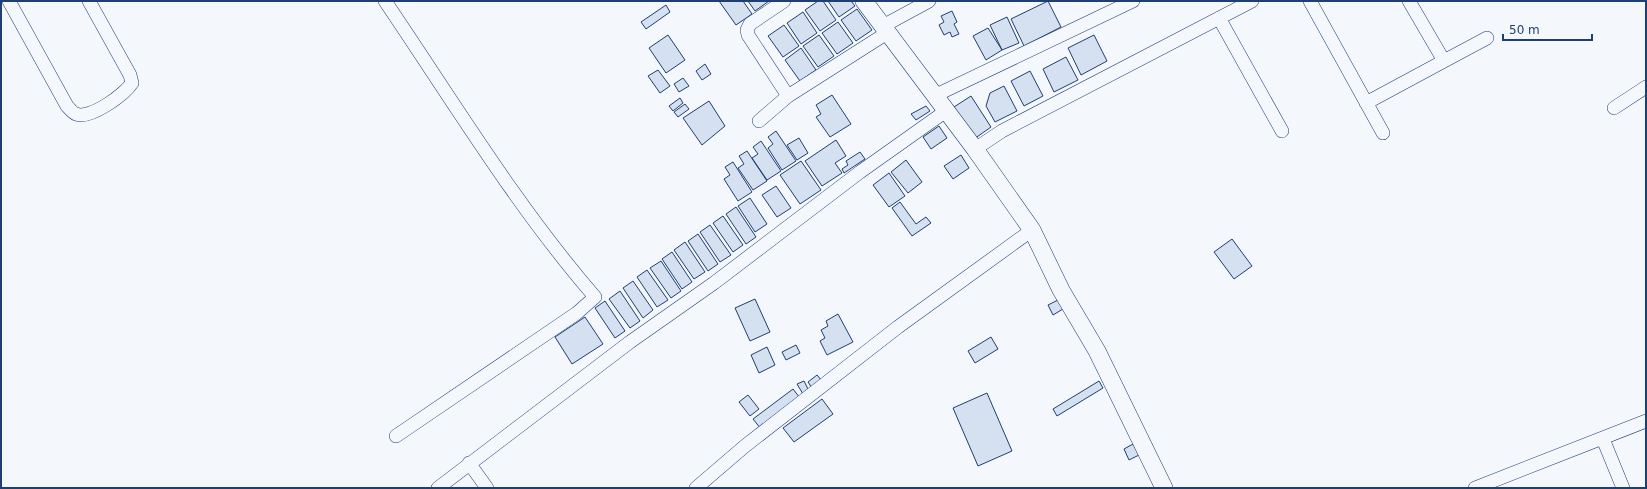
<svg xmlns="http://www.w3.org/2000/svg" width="1647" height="489" viewBox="0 0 1647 489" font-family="'DejaVu Sans',sans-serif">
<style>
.building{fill:#d5e0f0;stroke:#1d3f73}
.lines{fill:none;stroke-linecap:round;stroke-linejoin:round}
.minor-casing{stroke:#1d3f73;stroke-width:14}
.major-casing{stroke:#1d3f73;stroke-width:18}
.minor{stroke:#f4f7fb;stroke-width:13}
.major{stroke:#f4f7fb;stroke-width:17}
</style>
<rect width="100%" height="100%" fill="#f4f7fb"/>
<path class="building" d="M719,1H743L752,14L736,25Z
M748,1H769L755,11Z
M818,1H823L836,20L820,31L805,10Z
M828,1H851L855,6L839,17Z
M1048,1L1061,27L1024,46L1011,19Z
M666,5L670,12L646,29L641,22Z
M857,9L872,30L856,41L841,20Z
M952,11L957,22L954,24L959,34L952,37L950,32L944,35L939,25L944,22L941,16Z
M803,12L817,33L801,44L787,23Z
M1007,17L1019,43L1002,50L990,25Z
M838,22L853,43L837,54L822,33Z
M784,25L799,46L783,57L768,36Z
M988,28L1002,50L986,60L973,36Z
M668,35L685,60L666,73L649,48Z
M819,35L834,56L818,67L803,46Z
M1094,35L1107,61L1081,75L1068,48Z
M801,48L816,70L800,81L785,60Z
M1066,57L1078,80L1054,92L1043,69Z
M705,64L711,74L702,80L696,71Z
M658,70L670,86L660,93L648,76Z
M1030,71L1043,96L1024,106L1011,81Z
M683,78L689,86L679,92L674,84Z
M1004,86L1017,111L995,122L986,106L990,93Z
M832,95L851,124L830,137L816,117L821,114L816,105Z
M971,96L991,127L974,139L954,107Z
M680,98L683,103L673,111L669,106Z
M709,101L725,126L702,145L683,118Z
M685,104L689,109L678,117L674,112Z
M926,106L930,111L916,120L911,114Z
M939,126L947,138L931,149L923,137Z
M776,131L796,161L782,170L768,148L773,144L768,137Z
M799,138L808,153L797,160L787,145Z
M836,140L846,156L835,163L842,173L822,186L805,161Z
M761,141L781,171L767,180L752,158L758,154L753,147Z
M747,151L767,181L753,190L738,168L744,164L739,156Z
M860,152L865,159L844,173L842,169L848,165L846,161Z
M961,155L969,168L953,179L944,166Z
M906,160L922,182L908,193L891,172Z
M801,161L821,190L800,204L780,175Z
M733,162L752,192L738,201L724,179L730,175L725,167Z
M889,173L905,196L889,207L873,185Z
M776,186L791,208L777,217L762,195Z
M750,198L767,224L755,232L738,206Z
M900,202L916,224L926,217L931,223L912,236L892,208Z
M736,207L756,237L746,244L726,214Z
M723,216L743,245L733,252L713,223Z
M710,225L731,255L720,262L700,232Z
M698,234L718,264L708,271L688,241Z
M1232,239L1252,266L1234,279L1214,252Z
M685,242L705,272L694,279L674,250Z
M672,252L692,282L682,289L662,259Z
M661,261L681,291L671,298L650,268Z
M647,270L668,300L657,307L637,277Z
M633,281L653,310L643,318L623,288Z
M620,291L640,321L630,328L609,299Z
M755,299L770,332L750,341L735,308Z
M1058,300L1063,309L1053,315L1048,305Z
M605,301L625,331L615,338L595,308Z
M838,314L853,342L827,355L820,341L825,338L821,330L828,326L826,321Z
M585,317L603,344L572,364L555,337Z
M991,337L998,349L975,363L968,351Z
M796,345L800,353L786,360L782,352Z
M767,347L775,365L759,373L751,355Z
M817,375L822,381L812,388L808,382Z
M804,381L809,391L803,394L797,384Z
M1099,381L1103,388L1057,416L1053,409Z
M793,389L800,398L761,429L753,419Z
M987,393L1012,451L978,466L953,408Z
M748,395L759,409L750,416L739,402Z
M822,399L833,414L794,442L783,428Z
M1133,444L1139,455L1129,460L1124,449Z"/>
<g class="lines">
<g class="minor-casing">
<path id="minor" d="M9,1L67,106C69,108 73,113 76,114C90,120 125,94 132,83L130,75L89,1
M385,1C453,101 516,206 595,297L577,313L396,436
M784,1L750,24L747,30L748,35L788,96
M1310,1L1383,133
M1409,1L1444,61L1487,38
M1219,18L1282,131
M883,26L929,1
M934,96L1133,1
M1366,103L1444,61
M1614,108L1646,87
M759,121L788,96L887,33
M975,149L1002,131L1252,1
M1603,439L1623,488
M469,463L487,488
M438,488L630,342L714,283L860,172L946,111
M696,488L745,446L898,327L1032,230
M1475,488L1646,421"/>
</g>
<g class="major-casing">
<path id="major" d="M864,1L975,149L1032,230L1061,290L1097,351L1164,488"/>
</g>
<use href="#minor" class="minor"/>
<use href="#major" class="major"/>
</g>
<rect width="1647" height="489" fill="none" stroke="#1d3f73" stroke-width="4"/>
<path d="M1503 34v6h89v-6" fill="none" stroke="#1d3f73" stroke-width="2"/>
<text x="1509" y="34" font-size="12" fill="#1d3f73" stroke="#f4f7fb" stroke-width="3" paint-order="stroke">50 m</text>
</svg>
